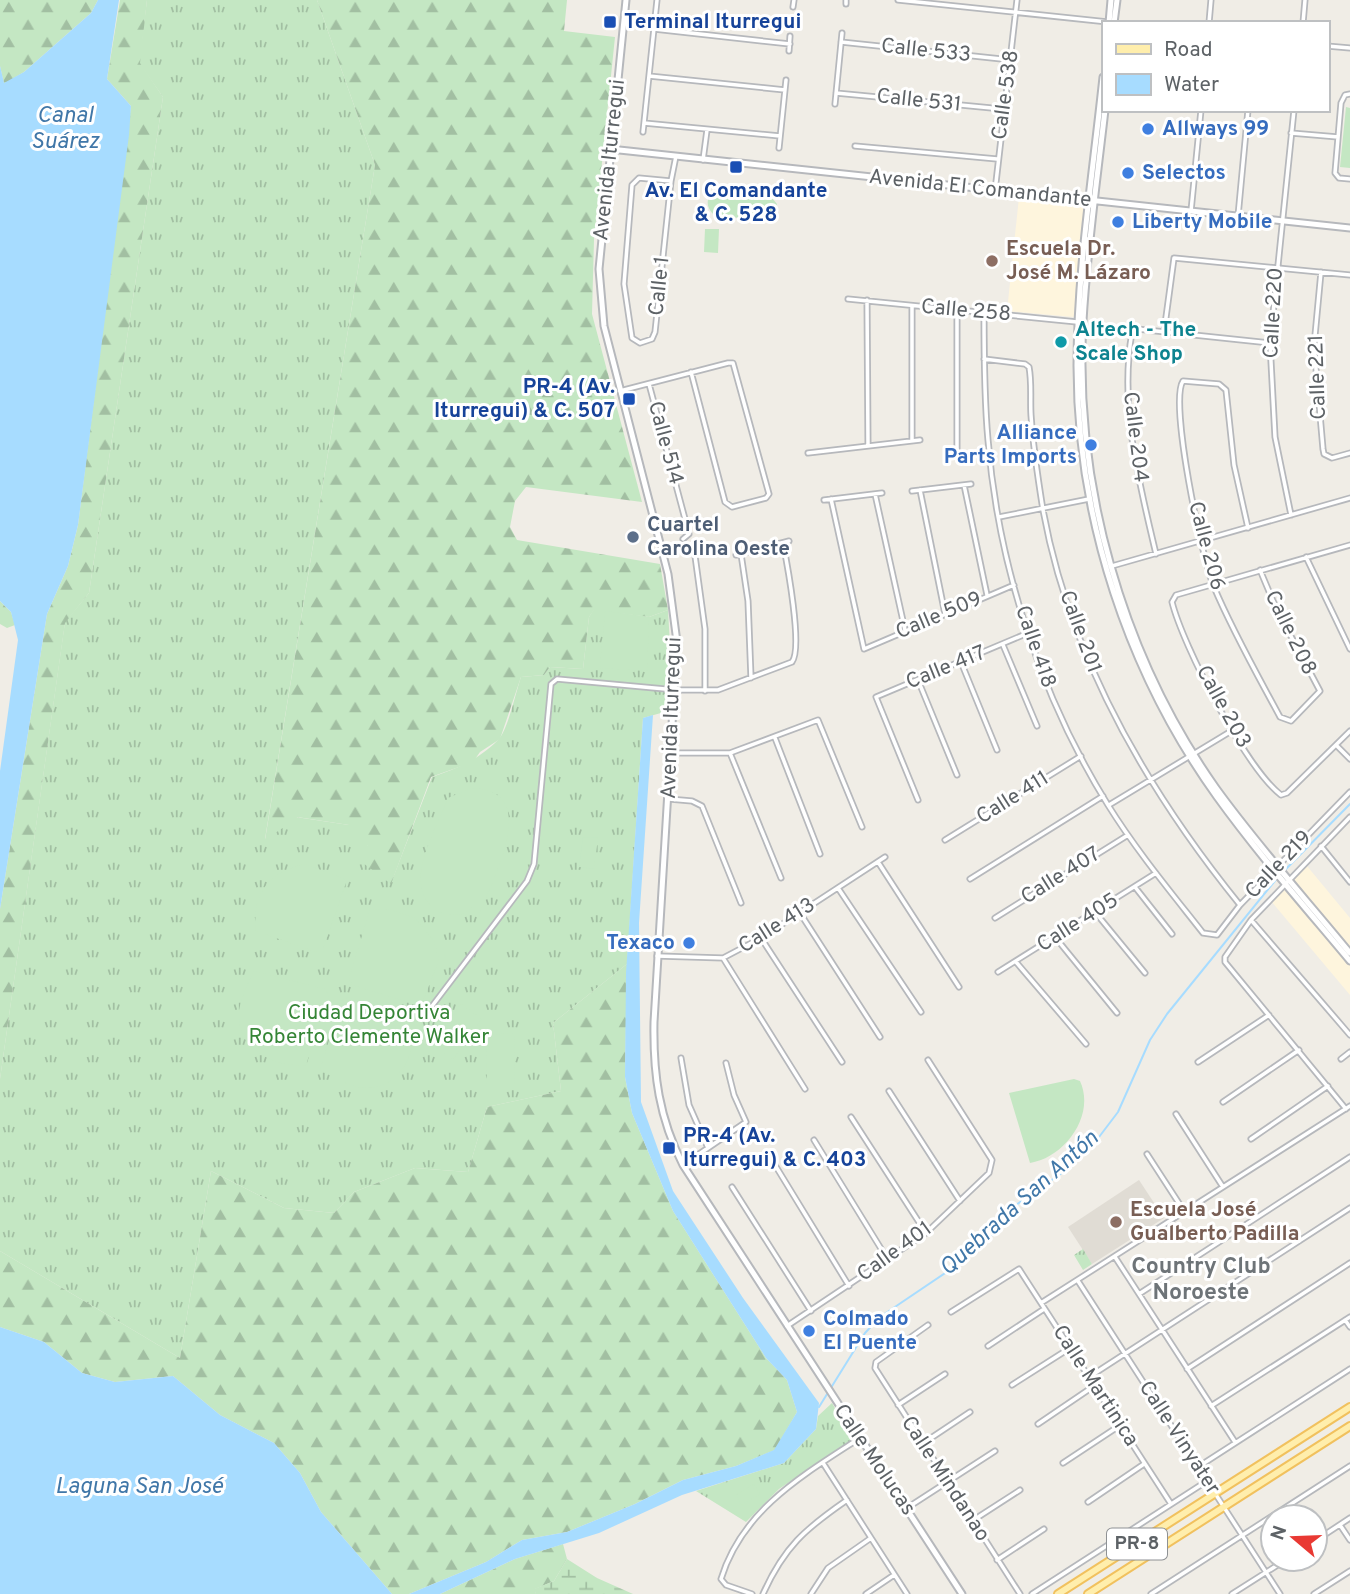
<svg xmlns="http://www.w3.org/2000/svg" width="1350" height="1594" viewBox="0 0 1350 1594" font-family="Overpass,sans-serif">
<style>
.commercial{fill:#fef5dd}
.education{fill:#e0dcd4}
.grass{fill:url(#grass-tufts)}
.forest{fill:url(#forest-firs)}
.wetland{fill:url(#wetland-marsh)}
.pitch{fill:#c4e7c3}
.water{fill:#a7dcff}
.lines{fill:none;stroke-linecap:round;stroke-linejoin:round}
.stream{stroke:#a7dcff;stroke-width:2}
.minor-casing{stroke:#b6b8bc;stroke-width:7}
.tertiary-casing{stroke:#b6b8bc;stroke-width:9}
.primary-casing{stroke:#f1c15e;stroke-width:10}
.minor{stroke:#fff;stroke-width:3.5}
.tertiary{stroke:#fff;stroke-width:5}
.primary{stroke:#ffeeac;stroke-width:6}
.transit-dot{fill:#1a4fb4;stroke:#fff;stroke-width:2.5}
.shop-dot{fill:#3f7fe0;stroke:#fff;stroke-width:2.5}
.education-dot{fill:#8d6e63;stroke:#fff;stroke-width:2.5}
.culture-dot{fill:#0f9aa8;stroke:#fff;stroke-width:2.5}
.service-dot{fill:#5c6f8a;stroke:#fff;stroke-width:2.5}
.labels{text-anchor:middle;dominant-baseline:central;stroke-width:6;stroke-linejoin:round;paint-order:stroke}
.shield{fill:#fff;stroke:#8e9194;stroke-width:2}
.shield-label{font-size:19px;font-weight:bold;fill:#5d6266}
.transit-label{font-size:21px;font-weight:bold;fill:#164399;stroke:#fff;text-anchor:start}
.street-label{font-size:21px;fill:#5d6266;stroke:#fff}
.shop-label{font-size:21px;font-weight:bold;fill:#366cbe;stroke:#fff;text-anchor:start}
.education-label{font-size:21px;font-weight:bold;fill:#785e54;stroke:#fff;text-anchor:start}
.culture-label{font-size:21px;font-weight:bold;fill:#0d838f;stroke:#fff;text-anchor:start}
.service-label{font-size:21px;font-weight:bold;fill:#4e5e75;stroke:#fff;text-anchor:start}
.park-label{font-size:21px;fill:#358536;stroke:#fff}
.water-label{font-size:23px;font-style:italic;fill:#4077a8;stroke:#fff}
.neighbourhood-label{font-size:23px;font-weight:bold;fill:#6e7478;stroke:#fff}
</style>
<defs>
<pattern id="grass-tufts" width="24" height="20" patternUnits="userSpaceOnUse" patternTransform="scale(1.75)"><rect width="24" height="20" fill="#c4e7c3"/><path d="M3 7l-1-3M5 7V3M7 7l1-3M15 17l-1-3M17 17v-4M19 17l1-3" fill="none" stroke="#a2bfa2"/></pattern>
<pattern id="forest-firs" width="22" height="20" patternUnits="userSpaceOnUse" patternTransform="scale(1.75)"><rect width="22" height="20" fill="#c4e7c3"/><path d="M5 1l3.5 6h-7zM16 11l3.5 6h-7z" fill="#a2bfa2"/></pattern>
<pattern id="wetland-marsh" width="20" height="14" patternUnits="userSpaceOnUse" patternTransform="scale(1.75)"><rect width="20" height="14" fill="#c4e7c3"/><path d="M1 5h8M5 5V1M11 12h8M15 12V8" fill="none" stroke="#a2bfa2"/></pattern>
</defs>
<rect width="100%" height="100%" fill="#f0ede6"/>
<path class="commercial" d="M1019,197L1085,205L1074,317L1007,311Z
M1307,866L1350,918V995L1271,901Z"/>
<path class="education" d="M1139,1180L1164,1218L1092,1264L1068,1227Z"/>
<path class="grass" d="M147,0H317L375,165L265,839L296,817L349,825L368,846L391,883L432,777C458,768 478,760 498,740C508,730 516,691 521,677L544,675L550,667L583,669L589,617L594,609L649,617L668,610L671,662L668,711L643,718L627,964L553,1023L561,1091L487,1107L468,1172L415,1168L354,1192L334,1213L284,1208L211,1171L180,1358L0,1251V1079L65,622L89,593L163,97L139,63Z
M1083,1249L1092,1264L1083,1270L1074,1255Z
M832,1403L853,1439L779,1489L746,1522L696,1491L784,1463L816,1429L818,1416Z"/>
<path class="forest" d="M0,0H98L91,13L24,72L4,84L0,66Z
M120,0H147L140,63L163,97L89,593L65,623L0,1079V909L47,614L68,566L78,525L131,106L107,79Z
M317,0H567L564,31L615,37L594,240L592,314L642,502L526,487L515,501L510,527L517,540L660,564L668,610L649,617L594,610L589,617L583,669L550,667L544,675L521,677L500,739L480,752L473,762L431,777L391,884L363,863L368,846L348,839L349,825L297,817L294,824L287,825L265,840L375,165Z
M0,601L11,612L15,625L7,628L0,624Z
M627,964L625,1077L632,1113L673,1211L766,1358L787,1380L797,1412L775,1450L736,1466L683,1480L635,1504L567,1532L522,1540L486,1562L409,1594H392L321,1512L300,1473L274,1443L220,1415L173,1376L115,1382L82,1373L44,1342L0,1327V1251L180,1358L211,1171L284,1208L334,1213L354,1192L415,1168L468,1172L487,1107L561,1091L553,1023Z
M563,1544L567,1559L554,1581L535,1589L536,1594H440L515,1559Z"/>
<path class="wetland" d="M567,1559L597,1578L633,1594H536L534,1589L554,1581Z"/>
<path class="pitch" d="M1346,107L1350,108V168L1340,167Z
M721,188L768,193L777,204L776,213L765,221L714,215C703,205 707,192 721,188Z
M705,229H719L718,253L704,252Z
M605,611L649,617L647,671L600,668Z
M471,788C543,789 493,877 480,913L473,911V907L462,914L446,915C395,895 435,833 448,798Z
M583,837L598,838L594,869L579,867Z
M305,864L347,880L323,949L316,952L256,931C252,893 268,873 305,864Z
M388,909L415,918L434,941L439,960L421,1006L352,985L349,978L370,910Z
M254,971L325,989L329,996L306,1065C278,1068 239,1051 239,1017C238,1002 248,984 254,971Z
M348,997L416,1019C417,1048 403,1087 367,1088C351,1088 333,1077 320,1070L341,1001Z
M461,1004L482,1019L453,1059L432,1044Z
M514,1033L515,1087H487L486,1035Z
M1074,1079L1080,1081C1096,1116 1064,1158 1030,1163L1009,1093Z
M754,1484L760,1494L741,1505L736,1495Z"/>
<path class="water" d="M98,0H119L107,79L131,106L129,135L78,525L68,566L47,614L0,909V771L18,640L11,612L0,601V66L4,83L24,72L91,13Z
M653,715L639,923L641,1102L673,1191L743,1298L819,1403L816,1429L784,1463L682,1495L599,1533L515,1559L440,1594H409L486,1562L522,1540L567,1532L635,1504L683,1480L736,1466L774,1450L797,1412L787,1380L766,1358L673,1211L632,1113L625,1077L626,973L643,718Z
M0,1327L44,1342L82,1373L115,1382L173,1376L220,1415L274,1443L300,1473L321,1512L392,1594H0Z"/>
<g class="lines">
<path class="stream" d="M1284,871L1350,804
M819,1407L865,1333L880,1317L963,1261L988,1240L1016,1205L1066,1170L1096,1141L1118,1112L1150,1040L1167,1014L1278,877"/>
<g class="minor-casing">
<path id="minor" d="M898,0L1108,22
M846,4V0
M793,7L794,0
M1209,23L1211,0
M1303,23L1305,0
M654,29L790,44
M841,42L1011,60
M1327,46L1350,48
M789,51L790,36
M649,76L785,90
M836,93L1002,109
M1350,94L1345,95L1341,103L1335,173L1339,178L1350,179
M835,104L842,33
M644,123L780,136
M643,132L657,0
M1291,133L1338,137
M855,146L997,159
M779,148L786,80
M703,160L707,130
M639,178L671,181L655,332L652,339L640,343L632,338L624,284L632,185Z
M671,181L676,156
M995,191L1017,0
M1191,211L1201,110
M1238,216L1248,110
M1321,272L1314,346L1323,449L1324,454L1332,458L1350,453
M848,299L1077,322
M867,300L868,445
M912,307V441
M957,308V456
M984,312C984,355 984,397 988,440C998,566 1041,697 1108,805C1136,850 1170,891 1203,933L1217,935L1240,905L1350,792
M1164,332L1174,258L1350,275
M984,359L1025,364L1029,367C1032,383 1030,399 1031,415C1033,446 1038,479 1043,510C1070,658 1146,789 1240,905
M649,384L689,534L683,539
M620,391C656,382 692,372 728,363H733L769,494L766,498L732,507L725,502L691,372
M808,453L920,440
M964,485L987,595
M920,490L945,614
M912,491L971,484
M875,494L905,630
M831,499L864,649L1014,585
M824,500L882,493
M1291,515L1275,437L1270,343L1294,110
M999,517L1089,499
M1248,528L1234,465L1226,390L1219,384L1183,381C1169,402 1202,559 1214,587C1233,632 1257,674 1280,717L1291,721L1320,691L1276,608L1260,570
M1350,545L1176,595L1172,602C1183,646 1246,768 1281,795L1287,793L1350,731
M687,551H692L695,556L705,629V691
M741,554L748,601L751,678
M1156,554C1139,482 1119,406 1132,332L1137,329L1270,343
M736,555L789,541
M1306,557L1350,649
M1112,566L1350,498
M1003,645L1037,726
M961,662L997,750
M918,680L957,775
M775,738L820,854
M1337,746L1350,759
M672,753H730L818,720L862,827
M730,753L781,878
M669,799L692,801L702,806L741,903
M918,800L876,697L1028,633
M1109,805L1233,730
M945,840L1081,756
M1321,846L1350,882
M878,862L959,987
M970,879L1103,796
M1135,887L1172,934
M838,888L921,1012
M1095,912L1145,973
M800,913L880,1037
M995,918L1128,835
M1251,920L1350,1035
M1055,937L1117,1013
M761,938L842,1062
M657,956L723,958L761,938L885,857
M723,958L805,1089
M1016,962L1086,1044
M998,972L1156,873
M426,1014L527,881L534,864L551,684L557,679L676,690H718L792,662C803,648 787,563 783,543
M681,1058L689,1105L708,1148
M1341,1059L1350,1052
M1198,1062L1269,1015
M889,1091L960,1201
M1223,1102L1299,1050
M1346,1109L1225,962V957L1251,920L1350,817
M1176,1114L1223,1187
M851,1117L926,1233
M1251,1139L1328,1086
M814,1140L888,1260
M1147,1154L1184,1211
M683,1165L746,1122L734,1095L726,1063
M775,1165L849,1286
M732,1187L811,1311
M1115,1257L1235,1442
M1078,1281L1280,1594
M1139,1294L1350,1157
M1041,1303L1350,1106
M951,1312L1019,1269L1171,1504
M1345,1320L1350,1327
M928,1325L876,1362L875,1368L1020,1594
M787,1326L926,1233L989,1173L992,1160L928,1060
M988,1346L1044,1309
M1187,1369L1350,1263
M1089,1377L1350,1208
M1012,1385L1070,1348
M898,1405L945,1374
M1211,1406L1350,1317
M1038,1424L1094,1386
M922,1444L970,1412
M823,1463L907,1594
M1063,1463L1119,1426
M1198,1467L1350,1369
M1088,1502L1144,1464
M907,1508L995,1451
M972,1521L1020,1490
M1340,1525L1350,1540
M1315,1541L1350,1518
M997,1560L1044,1529
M752,1594L726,1585L721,1579C742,1510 803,1475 860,1438
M763,1594C784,1547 805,1529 847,1500
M811,1594L828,1568L871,1538
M866,1594L894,1575
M1032,1594L1207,1481
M1151,1594L1350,1466
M1232,1594L1287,1559
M1314,1594L1350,1571"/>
</g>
<g class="tertiary-casing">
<path id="tertiary" d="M626,0L599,269L604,326L668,574L677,642L654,1022C653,1074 659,1118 683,1165L962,1594
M1109,23L1111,0
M1114,23L1117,0
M1103,77C1093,173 1077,270 1077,366C1077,519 1128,673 1217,797C1258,854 1305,907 1350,961
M1105,110C1097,180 1087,251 1083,321C1074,484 1122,655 1216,788C1257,845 1305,898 1350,953
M610,149L1350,228"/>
</g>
<g class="primary-casing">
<path id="primary" d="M1058,1594L1350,1407
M1088,1594L1350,1426"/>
</g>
<use href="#minor" class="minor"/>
<use href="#tertiary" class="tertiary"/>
<use href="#primary" class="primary"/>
</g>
<g class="transit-dot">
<rect x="603" y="15" width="14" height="14" rx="3.5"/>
<rect x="729" y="160" width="14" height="14" rx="3.5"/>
<rect x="622" y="392" width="14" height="14" rx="3.5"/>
<rect x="662" y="1141" width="14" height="14" rx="3.5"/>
</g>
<g class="shop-dot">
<circle cx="1148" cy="129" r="7"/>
<circle cx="1128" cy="173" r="7"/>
<circle cx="1118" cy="222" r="7"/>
<circle cx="1091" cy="445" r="7"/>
<circle cx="689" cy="943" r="7"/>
<circle cx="809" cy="1331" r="7"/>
</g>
<g class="education-dot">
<circle cx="992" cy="261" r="7"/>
<circle cx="1116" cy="1222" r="7"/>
</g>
<circle class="culture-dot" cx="1061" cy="342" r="7"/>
<circle class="service-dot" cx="633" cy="537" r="7"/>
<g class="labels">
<rect class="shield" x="1107" y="1528.5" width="60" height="31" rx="5"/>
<g class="shield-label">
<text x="1137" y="1544">PR-8</text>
</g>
<g class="transit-label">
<text x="624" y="22">Terminal Iturregui</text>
<text x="736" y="191" text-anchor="middle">Av. El Comandante<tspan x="736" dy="24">&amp; C. 528</tspan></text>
<text x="615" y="387" text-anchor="end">PR-4 (Av.<tspan x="615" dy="24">Iturregui) &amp; C. 507</tspan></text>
<text x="683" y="1136">PR-4 (Av.<tspan x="683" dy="24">Iturregui) &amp; C. 403</tspan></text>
</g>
<g class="street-label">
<text transform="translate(926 51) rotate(6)">Calle 533</text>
<text transform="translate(1006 95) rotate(-82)">Calle 538</text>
<text transform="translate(919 101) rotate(6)">Calle 531</text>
<text transform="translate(610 160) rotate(-84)">Avenida Iturregui</text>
<text transform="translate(980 189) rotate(6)">Avenida El Comandante</text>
<text transform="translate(660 286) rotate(-84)">Calle 1</text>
<text transform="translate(966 311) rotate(5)">Calle 258</text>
<text transform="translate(1274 313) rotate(-87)">Calle 220</text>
<text transform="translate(1318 377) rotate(-92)">Calle 221</text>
<text transform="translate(1135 437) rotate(83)">Calle 204</text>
<text transform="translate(665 443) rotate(75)">Calle 514</text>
<text transform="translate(1206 546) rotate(75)">Calle 206</text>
<text transform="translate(939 616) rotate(-23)">Calle 509</text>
<text transform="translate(1080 632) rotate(70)">Calle 201</text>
<text transform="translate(1290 633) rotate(64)">Calle 208</text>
<text transform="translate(1035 647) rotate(71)">Calle 418</text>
<text transform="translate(946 668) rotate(-22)">Calle 417</text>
<text transform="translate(1223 707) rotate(61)">Calle 203</text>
<text transform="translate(672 718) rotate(-88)">Avenida Iturregui</text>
<text transform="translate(1013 798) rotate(-32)">Calle 411</text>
<text transform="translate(1279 865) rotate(-46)">Calle 219</text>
<text transform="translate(1061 876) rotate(-32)">Calle 407</text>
<text transform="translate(1078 923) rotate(-32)">Calle 405</text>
<text transform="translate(777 926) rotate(-32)">Calle 413</text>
<text transform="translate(895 1252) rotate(-36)">Calle 401</text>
<text transform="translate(1095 1386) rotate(57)">Calle Martinica</text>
<text transform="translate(1179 1438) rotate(57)">Calle Vinyater</text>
<text transform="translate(874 1460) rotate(56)">Calle Molucas</text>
<text transform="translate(945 1479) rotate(57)">Calle Mindanao</text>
</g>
<g class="shop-label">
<text x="1162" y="129">Allways 99</text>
<text x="1142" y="173">Selectos</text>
<text x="1132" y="222">Liberty Mobile</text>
<text x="1077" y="433" text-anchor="end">Alliance<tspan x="1077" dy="24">Parts Imports</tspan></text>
<text x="675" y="943" text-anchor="end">Texaco</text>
<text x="823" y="1319">Colmado<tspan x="823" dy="24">El Puente</tspan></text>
</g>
<g class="education-label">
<text x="1006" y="249">Escuela Dr.<tspan x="1006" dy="24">José M. Lázaro</tspan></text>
<text x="1130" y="1210">Escuela José<tspan x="1130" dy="24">Gualberto Padilla</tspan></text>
</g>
<g class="culture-label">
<text x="1075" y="330">Altech - The<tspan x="1075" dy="24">Scale Shop</tspan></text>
</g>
<g class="service-label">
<text x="647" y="525">Cuartel<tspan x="647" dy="24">Carolina Oeste</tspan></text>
</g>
<g class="park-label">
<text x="369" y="1013">Ciudad Deportiva<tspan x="369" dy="24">Roberto Clemente Walker</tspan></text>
</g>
<g class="water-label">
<text x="65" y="116">Canal<tspan x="65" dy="26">Suárez</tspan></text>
<text transform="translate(1020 1204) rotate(-42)">Quebrada San Antón</text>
<text x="139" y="1487">Laguna San José</text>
</g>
<g class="neighbourhood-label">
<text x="1201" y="1267">Country Club<tspan x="1201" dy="26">Noroeste</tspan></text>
</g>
</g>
<rect x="1102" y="21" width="228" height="91" fill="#ffffff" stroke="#bec0c2" stroke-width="2"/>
<rect x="1116" y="44" width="35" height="10" fill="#ffeeac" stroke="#bec0c2" stroke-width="2"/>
<text x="1164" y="56" font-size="21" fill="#5d6266">Road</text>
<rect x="1116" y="74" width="35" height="21" fill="#a7dcff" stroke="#bec0c2" stroke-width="2"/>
<text x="1164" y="91" font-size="21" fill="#5d6266">Water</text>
<g transform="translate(1294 1538) rotate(289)"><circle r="33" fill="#ffffff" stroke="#bec0c2" stroke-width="2"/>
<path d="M0-5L12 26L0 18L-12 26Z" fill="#e93933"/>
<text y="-10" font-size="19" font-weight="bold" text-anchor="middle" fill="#5d6266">N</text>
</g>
</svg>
